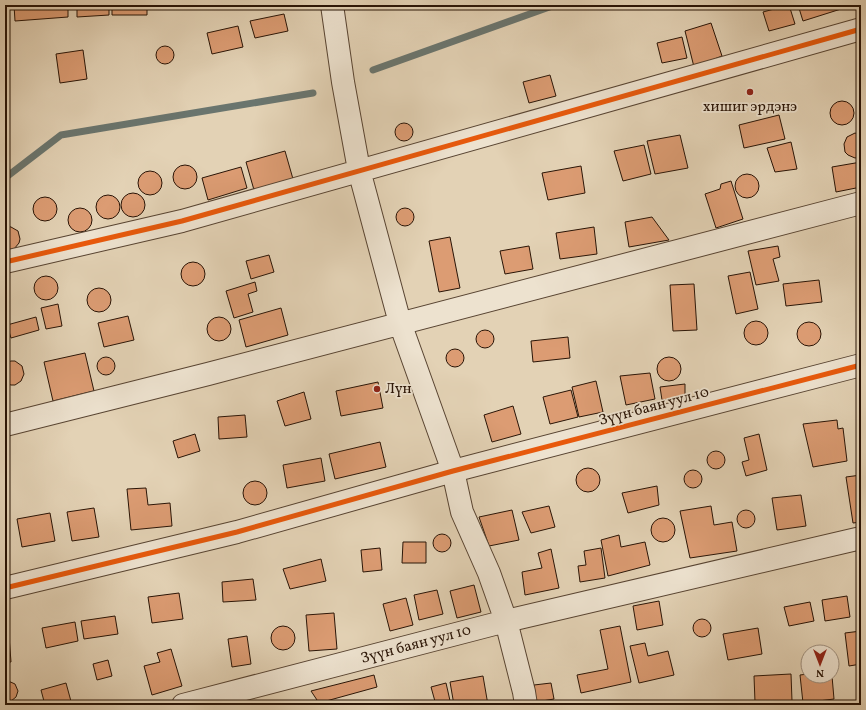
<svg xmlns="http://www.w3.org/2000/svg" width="866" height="710" viewBox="0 0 866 710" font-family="Vollkorn,serif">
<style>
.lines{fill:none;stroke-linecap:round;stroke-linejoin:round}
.stream{stroke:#6a756e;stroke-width:7}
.building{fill:#dc9c73;stroke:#291406}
.street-casing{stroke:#584432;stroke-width:24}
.street{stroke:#ede2cf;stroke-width:22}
.cycleway-casing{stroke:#ede2cf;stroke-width:8}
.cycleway{stroke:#e8590c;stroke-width:5}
.poi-dot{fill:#8f2418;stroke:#ede2cf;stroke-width:1.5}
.labels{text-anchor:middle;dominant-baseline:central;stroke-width:3.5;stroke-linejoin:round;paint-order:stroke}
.poi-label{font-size:15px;fill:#291406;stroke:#ede2cf}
.street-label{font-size:15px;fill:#291406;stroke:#ede2cf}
</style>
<rect width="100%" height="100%" fill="#e3d2b5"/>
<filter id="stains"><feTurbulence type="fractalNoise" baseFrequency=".005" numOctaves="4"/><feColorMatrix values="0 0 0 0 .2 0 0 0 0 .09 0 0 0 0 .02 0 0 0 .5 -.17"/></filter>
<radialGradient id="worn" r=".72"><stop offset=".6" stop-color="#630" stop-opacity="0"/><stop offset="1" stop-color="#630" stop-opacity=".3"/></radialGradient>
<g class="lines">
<path class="stream" d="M373,70L555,5
M5,178L61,135L313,93"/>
</g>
<path class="building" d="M14,5H68V17L15,21Z
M77,5H109V15L77,17Z
M112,5H147V15H112Z
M789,5L795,24L769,31L763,12Z
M798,5H840L841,9L803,21Z
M284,14L288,31L255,38L250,21Z
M711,23L722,56L694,67L685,31Z
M238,26L243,47L212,54L207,33Z
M682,37L687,58L662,63L657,43Z
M156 55a9 9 0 1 1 18 0a9 9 0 1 1-18 0Z
M83,50L87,79L60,83L56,54Z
M550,75L556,96L529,103L523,82Z
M830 113a12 12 0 1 1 24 0a12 12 0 1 1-24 0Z
M779,115L785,139L744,148L739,125Z
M395 132a9 9 0 1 1 18 0a9 9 0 1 1-18 0Z
M855,133L861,135V157L855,158L848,155L845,152L844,144L847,137Z
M680,135L688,168L655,174L647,141Z
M791,142L797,169L775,172L767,148Z
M644,145L651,174L623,181L614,151Z
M285,151L293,179L254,190L246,162Z
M861,162V187L836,192L832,167Z
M173 177a12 12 0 1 1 24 0a12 12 0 1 1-24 0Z
M581,166L585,193L548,200L542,173Z
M241,167L247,188L208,200L202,178Z
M138 183a12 12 0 1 1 24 0a12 12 0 1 1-24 0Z
M735 186a12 12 0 1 1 24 0a12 12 0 1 1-24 0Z
M731,181L743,219L716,228L705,194L720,189L721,184Z
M121 205a12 12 0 1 1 24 0a12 12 0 1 1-24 0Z
M96 207a12 12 0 1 1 24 0a12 12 0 1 1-24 0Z
M33 209a12 12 0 1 1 24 0a12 12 0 1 1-24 0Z
M68 220a12 12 0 1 1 24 0a12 12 0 1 1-24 0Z
M396 217a9 9 0 1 1 18 0a9 9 0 1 1-18 0Z
M652,217L669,240L629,247L625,222Z
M7,226L11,227L18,231L20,239L19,243L14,249L7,251L5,250V227Z
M594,227L597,254L560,259L556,233Z
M450,237L460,288L439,292L429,241Z
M529,246L533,269L505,274L500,251Z
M778,246L780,257L773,259L779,281L756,285L748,251Z
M269,255L274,272L251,279L246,261Z
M181 274a12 12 0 1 1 24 0a12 12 0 1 1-24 0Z
M750,272L758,309L736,314L728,276Z
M34 288a12 12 0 1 1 24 0a12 12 0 1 1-24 0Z
M819,280L822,302L786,306L783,284Z
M255,282L257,291L248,294L253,312L234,318L226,291Z
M694,284L697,330L673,331L670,285Z
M87 300a12 12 0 1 1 24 0a12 12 0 1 1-24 0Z
M58,304L62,326L46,329L41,308Z
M281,308L288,335L246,347L239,320Z
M128,316L134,340L104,347L98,323Z
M207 329a12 12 0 1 1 24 0a12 12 0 1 1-24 0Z
M36,317L39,330L11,338L7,325Z
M744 333a12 12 0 1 1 24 0a12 12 0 1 1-24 0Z
M797 334a12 12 0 1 1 24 0a12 12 0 1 1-24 0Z
M476 339a9 9 0 1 1 18 0a9 9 0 1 1-18 0Z
M568,337L570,358L533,362L531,341Z
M446 358a9 9 0 1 1 18 0a9 9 0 1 1-18 0Z
M85,353L94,391L53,401L44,362Z
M657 369a12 12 0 1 1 24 0a12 12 0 1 1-24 0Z
M97 366a9 9 0 1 1 18 0a9 9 0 1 1-18 0Z
M11,361H15L22,366L24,374L21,381L15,385H11L5,383V363Z
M650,373L655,399L626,405L620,376Z
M596,381L603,412L579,417L572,387Z
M378,382L383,408L341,416L336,391Z
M685,384V397L662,400L660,387Z
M571,390L578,417L550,424L543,397Z
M304,392L311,419L285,426L277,401Z
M513,406L521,434L492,442L484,415Z
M245,415L247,437L219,439L218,417Z
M837,420L838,429L843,428L847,461L813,467L803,424Z
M195,434L200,451L178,458L173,441Z
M759,434L767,470L746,476L742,462L749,460L744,438Z
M380,442L386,467L335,479L329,454Z
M707 460a9 9 0 1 1 18 0a9 9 0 1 1-18 0Z
M321,458L325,481L287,488L283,465Z
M576 480a12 12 0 1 1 24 0a12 12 0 1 1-24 0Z
M684 479a9 9 0 1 1 18 0a9 9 0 1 1-18 0Z
M861,475V522L853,523L846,477Z
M243 493a12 12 0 1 1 24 0a12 12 0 1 1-24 0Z
M657,486L659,505L628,513L622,493Z
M146,488L148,505L170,503L172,526L131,530L127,489Z
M801,495L806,526L777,530L772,498Z
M549,506L555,527L531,533L522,512Z
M711,506L714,525L732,522L737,551L690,558L680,511Z
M94,508L99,537L72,541L67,512Z
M512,510L519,540L489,546L479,517Z
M737 519a9 9 0 1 1 18 0a9 9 0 1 1-18 0Z
M50,513L55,541L22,547L17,519Z
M651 530a12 12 0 1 1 24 0a12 12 0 1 1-24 0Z
M433 543a9 9 0 1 1 18 0a9 9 0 1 1-18 0Z
M619,535L621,547L645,542L650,565L608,576L601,540Z
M403,542H426V563H402Z
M380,548L382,570L363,572L361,550Z
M601,548L605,578L580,582L578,566L586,565L584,551Z
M551,549L559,588L525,595L522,572L542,568L538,553Z
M321,559L326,581L290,589L283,569Z
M253,579L256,600L223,602L222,582Z
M474,585L481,612L457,618L450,591Z
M437,590L443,614L419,620L414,595Z
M179,593L183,619L152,623L148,597Z
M847,596L850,617L825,621L822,600Z
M406,598L413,625L390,631L383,604Z
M659,601L663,625L637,630L633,606Z
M810,602L814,621L789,626L784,607Z
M334,613L337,649L309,651L306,615Z
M115,616L118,634L84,639L81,621Z
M693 628a9 9 0 1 1 18 0a9 9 0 1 1-18 0Z
M75,622L78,641L46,648L42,628Z
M271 638a12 12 0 1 1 24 0a12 12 0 1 1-24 0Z
M620,626L631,682L581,693L577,675L608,669L600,630Z
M758,628L762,654L728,660L723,634Z
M861,631V664L849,666L845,633Z
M9,636L11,662H5V637Z
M247,636L251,664L232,667L228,639Z
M645,643L648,656L668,651L674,675L639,683L630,646Z
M171,649L182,686L152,695L144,666L160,662L157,653Z
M108,660L112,676L97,680L93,664Z
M791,674L792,701L755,702L754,676Z
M808,674V676H832L834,699L803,703L800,675Z
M374,675L377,687L319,703L311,691Z
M483,676L488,705H454L450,682Z
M6,680L15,684L18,691L16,697L11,701H5V681Z
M66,683L72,705H45L41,690Z
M446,683L451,705H436L431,687Z
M551,683L554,699L536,702L534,685Z"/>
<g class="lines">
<g class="street-casing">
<path id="street" d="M332,5L343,82L359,170L400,323L453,471L462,512L489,573L506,621L524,692L526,705
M5,262L182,221L861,29
M5,425L208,374L861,203
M5,588L237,532L453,471L861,365
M183,705L506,621L861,538"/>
</g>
<use href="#street" class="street"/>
<g class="cycleway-casing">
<path id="cycleway" d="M5,262L182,221L861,29
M5,588L237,532L453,471L861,365"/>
</g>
<use href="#cycleway" class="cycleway"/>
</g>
<g class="poi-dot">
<circle cx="750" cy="92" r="4"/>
<circle cx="377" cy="389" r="4"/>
</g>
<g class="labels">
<g class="poi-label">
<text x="750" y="107">хишиг эрдэнэ</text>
<text x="385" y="389" text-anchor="start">Лүн</text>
</g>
<g class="street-label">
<text transform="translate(654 407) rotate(-15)">Зүүн баян уул 10</text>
<text transform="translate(416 645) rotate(-15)">Зүүн баян уул 10</text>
</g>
</g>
<rect width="866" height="710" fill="none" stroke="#e3d2b5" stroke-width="20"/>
<rect x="6" y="6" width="854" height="698" fill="none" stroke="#291406" stroke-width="2"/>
<rect x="10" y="10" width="846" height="690" fill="none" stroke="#291406"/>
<g transform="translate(820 664) rotate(180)"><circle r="19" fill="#ede2cf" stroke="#9f907f"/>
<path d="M0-3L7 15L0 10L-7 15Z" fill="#8f2418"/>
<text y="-6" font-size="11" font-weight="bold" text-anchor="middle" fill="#291406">N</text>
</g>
<rect width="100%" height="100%" filter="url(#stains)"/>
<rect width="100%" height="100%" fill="url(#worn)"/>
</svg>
